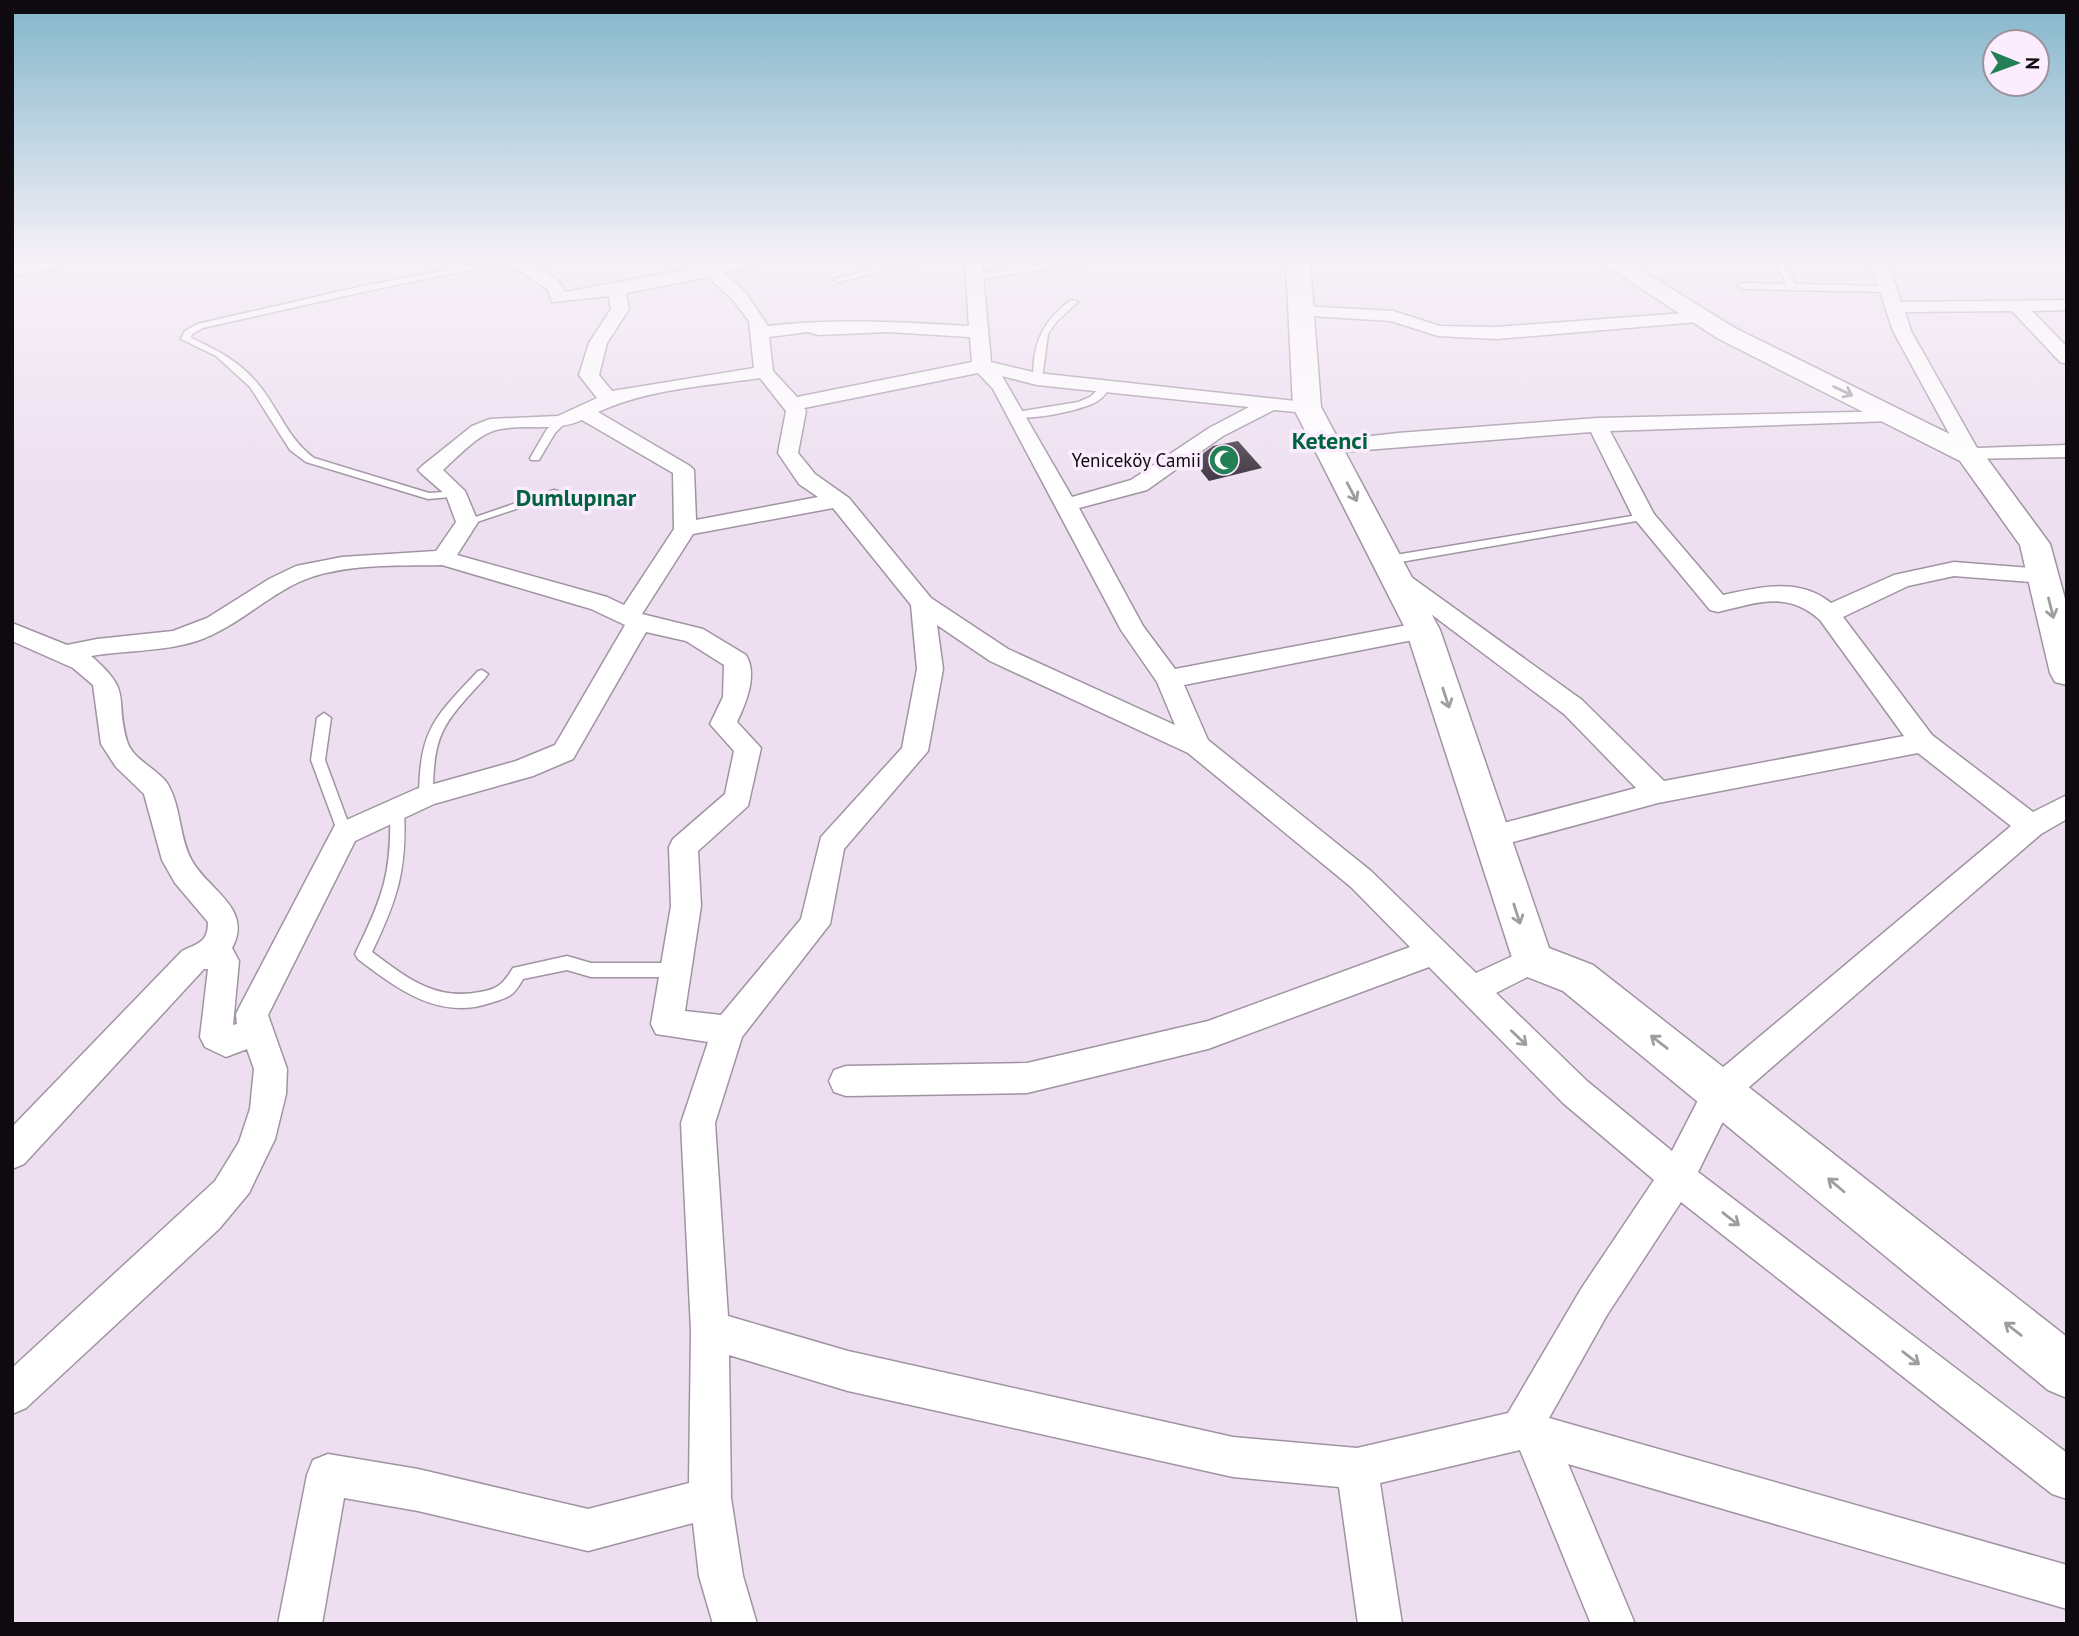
<svg xmlns="http://www.w3.org/2000/svg" width="2079" height="1636" viewBox="0 0 2079 1636" font-family="'PT Sans',sans-serif">
<style>
.building{fill:#3a2f3c}
.lines{fill:none;stroke-linecap:round;stroke-linejoin:round}
.lane-casing{stroke:#a093a2;stroke-width:3}
.street-casing{stroke:#a093a2;stroke-width:3}
.secondary-casing{stroke:#a093a2;stroke-width:3}
.lane{fill:#fff;fill-rule:evenodd}
.street{fill:#fff;fill-rule:evenodd}
.secondary{fill:#fff;fill-rule:evenodd}
.oneway{stroke:#9f9d9f}
.labels{text-anchor:middle;dominant-baseline:central;stroke-width:7;stroke-linejoin:round;paint-order:stroke}
.far-poi-label{font-size:19px;fill:#0e0a0f;stroke:#fbedfd;text-anchor:end}
.far-district-label{font-size:24px;font-weight:bold;fill:#00623e;stroke:#fbedfd}
</style>
<rect width="100%" height="100%" fill="#eddff0"/>
<path class="building" d="M1238,441L1262,468L1209,481L1193,461L1213,446Z"/>
<g class="lines">
<g class="lane-casing">
<path id="lane" d="M483,263H502L363,292L203,328L192,334L191,338C216,349 240,362 258,384C279,409 287,438 314,458L429,493L458,491L462,492V496L428,499L306,462L290,450L250,387L216,356L181,339L185,331L197,324L363,286Z
M901,263H919L838,282L834,279Z
M1058,263H1084L974,280L970,277L974,274Z
M1776,263H1784L1795,284L1888,286L1892,289L1888,292L1742,289L1738,286L1742,283L1786,284Z
M1071,300L1078,302L1057,321L1048,334L1042,379L1034,381C1032,374 1034,367 1034,359C1038,332 1049,317 1071,300Z
M1106,382L1111,385C1107,393 1103,398 1096,402C1082,410 1024,423 1012,415L1017,412L1078,402L1090,397Z
M561,419L566,422L555,433L539,460H531L530,458L547,429Z
M554,490L558,491V495L471,524H463L461,522Z
M1644,514L1650,517L1648,519L1389,564L1383,560L1389,556Z
M482,670L488,674L486,677C444,723 433,731 433,796L431,800H421L419,796C420,729 434,718 478,671Z
M324,713L331,718L325,760L352,833L350,837H340L338,833L311,760L317,718Z
M397,804L402,805L404,809C407,869 398,898 372,952C406,977 434,1001 480,992C498,989 503,984 513,968L567,956L591,963H675L680,965L683,970L680,975L675,977H591L567,970L523,979C513,997 509,997 490,1003C439,1021 396,988 358,959L355,954C383,897 392,873 390,809L392,805Z"/>
</g>
<g class="street-casing">
<path id="street" d="M508,263C526,263 558,272 565,292L722,263H757L724,273L745,292L768,326C831,318 904,322 969,326L965,263H982L991,362L1037,373L1314,403L1317,407L1307,413L1274,410L1223,436L1147,490L1079,508L1143,626L1175,669L1423,622L1432,624L1435,630L1432,636L1423,638L1184,685L1208,740L1371,871L1476,973L1532,947L1543,951L1547,960L1543,969L1496,993L1587,1081L1672,1151L1709,1079L2011,826L1918,753L1658,803L1491,848L1481,845L1477,837L1481,829L1636,788L1564,714L1391,584L1387,579L1391,574H1407L1582,700L1664,781L1904,736L1820,620C1787,590 1757,603 1718,612L1710,610L1633,517L1591,432L1328,453L1318,447L1328,441L1398,433L1597,418L1898,411L1901,415L1898,419L1891,421L1610,431L1654,514L1723,595C1759,587 1800,577 1831,603L1894,575L1954,562L2043,569L2051,571L2055,576L2051,581L2043,583L1954,576L1908,586L1843,617L1932,735L2033,812L2067,795V819L2041,834L1733,1101L1698,1172L2067,1453V1499L2052,1494L1681,1202L1607,1315L1549,1418L2067,1565V1609L1568,1464L1635,1624H1591L1520,1450L1380,1483L1402,1624H1358L1339,1487L1233,1477L848,1391L729,1355L731,1498L743,1576L757,1624H713L699,1576L693,1523L588,1551L418,1511L344,1498L322,1624H278L307,1475L313,1460L328,1454L418,1469L588,1509L689,1483L691,1330L681,1123L708,1042L656,1034L651,1024L671,906L669,847L673,839L725,794L734,751L710,724L723,697L724,665L686,641L646,632L573,759L533,776L434,804L355,841L268,1015L287,1069L286,1094L275,1139L249,1193L219,1229L26,1408L12,1414V1368L215,1181L239,1142L250,1109L254,1069L247,1049L226,1057L205,1047L200,1037L208,969H204L24,1164L12,1169V1127L182,951C199,943 208,942 208,922L175,883L162,860L144,794L116,767L101,744L93,685L73,668L12,641V623L67,645L97,639L173,631L207,618L269,579L296,566L342,557L436,551L456,522L446,495L422,474L418,470L422,466L472,426L490,419L558,416L597,398L579,375L589,343L611,309L609,296L552,302L548,290ZM708,277L733,300L749,321L754,368L612,391L599,375L607,343L629,309L626,293ZM808,332L819,335L888,332L970,337L972,362L797,397L773,371L769,337ZM978,373L993,389L1121,630L1157,682L1175,725L1008,649L931,598L849,498L815,474L798,453L806,411L804,408ZM1002,376L1037,385L1249,407L1209,428L1131,480L1072,497ZM760,378L786,411L778,453L799,484L818,497L696,520L694,470L690,466L598,412C648,389 705,386 760,378ZM582,420L673,473L674,529L624,605L607,597L457,555L478,522L465,491L443,470C459,456 479,432 501,429C529,424 555,432 582,420ZM833,508L911,605L917,669L902,748L821,837L801,919L721,1015L685,1011L701,906L698,851L748,806L761,748L737,722C746,703 758,675 746,655L703,629L642,614L693,534ZM442,565L591,609L625,625L555,745L516,761L416,789L335,825L241,1004L236,1014L237,1024L233,1025L239,961L232,948C254,908 207,890 191,859C179,837 181,805 167,783C156,768 132,759 127,741C114,696 134,693 91,656C127,650 162,652 197,641C235,628 263,599 299,582C341,563 397,566 442,565ZM937,625L990,661L1188,753L1351,887L1410,947L1208,1021L1027,1063L846,1066L834,1070L829,1081L834,1092L846,1096L1027,1093L1208,1049L1429,967L1563,1103L1654,1180L1581,1289L1508,1413L1357,1448L1233,1437L848,1351L728,1316L715,1123L742,1037L830,924L844,849L928,751L943,669Z
M1871,263H1888L1901,302L2067,300V310L2032,311L2067,347V364L2060,362L2012,311L1905,312L1911,331L1977,448L2067,445V457L1963,459L1893,331Z
M1301,306L1393,311L1440,326L1497,327L1698,312L1707,317L1698,322L1497,339L1438,336L1391,321L1295,315L1292,311L1295,307Z"/>
</g>
<g class="secondary-casing">
<path id="secondary" d="M12,263H59L56,268L12,276Z
M1286,263H1310L1321,407L1440,630L1549,948L1593,965L2067,1337V1398L2048,1390L1563,991L1517,973L1406,630L1293,407Z
M1602,263H1630L1735,328L1980,449L2050,544L2067,606V685L2055,682L2050,673L2020,545L1960,461L1717,338Z"/>
</g>
<use href="#lane" class="lane"/>
<use href="#street" class="street"/>
<use href="#secondary" class="secondary"/>
</g>
<defs><path id="oneway-shaft" d="M-6 0H5M1.5-3L5.5 0L1.5 3" fill="none" stroke-width="1.6" stroke-linecap="round" stroke-linejoin="round" transform="scale(1.75)"/></defs>
<g class="oneway">
<use href="#oneway-shaft" transform="translate(1843 391) rotate(26)"/>
<use href="#oneway-shaft" transform="translate(1352 492) rotate(62)"/>
<use href="#oneway-shaft" transform="translate(2051 608) rotate(76)"/>
<use href="#oneway-shaft" transform="translate(1446 698) rotate(72)"/>
<use href="#oneway-shaft" transform="translate(1517 914) rotate(72)"/>
<use href="#oneway-shaft" transform="translate(1519 1038) rotate(44)"/>
<use href="#oneway-shaft" transform="translate(1659 1042) rotate(-142)"/>
<use href="#oneway-shaft" transform="translate(1836 1185) rotate(-140)"/>
<use href="#oneway-shaft" transform="translate(1731 1219) rotate(38)"/>
<use href="#oneway-shaft" transform="translate(2013 1329) rotate(-142)"/>
<use href="#oneway-shaft" transform="translate(1911 1358) rotate(38)"/>
</g>
<linearGradient id="sky" x2="0" y2="1"><stop stop-color="#83b6cb"/><stop offset="0.53" stop-color="#f7f1f8"/><stop offset="1" stop-color="#f7f1f8" stop-opacity="0"/></linearGradient>
<rect width="2079" height="492" fill="url(#sky)"/>
<defs>
<g id="mosque-disc" transform="scale(1.575)"><circle r="9.5" fill="#227f56" stroke="#fbedfd"/><path d="M3.5-4.9A6 6 0 1 0 3.5 4.9A5 5 0 1 1 3.5-4.9Z" fill="#fff"/></g>
</defs>
<g fill-rule="evenodd">
<use href="#mosque-disc" x="1224" y="460"/>
</g>
<g class="labels">
<g class="far-poi-label">
<text x="1201" y="460">Yeniceköy Camii</text>
</g>
<g class="far-district-label">
<text x="1330" y="440">Ketenci</text>
<text x="576" y="497">Dumlupınar</text>
</g>
</g>
<rect width="2079" height="1636" fill="none" stroke="#0e0a0f" stroke-width="28"/>
<g transform="translate(2016 63) rotate(91)"><circle r="33" fill="#fbedfd" stroke="#9c929e" stroke-width="2"/>
<path d="M0-5L12 26L0 18L-12 26Z" fill="#227f56"/>
<text y="-10" font-size="19" font-weight="bold" text-anchor="middle" fill="#0e0a0f">N</text>
</g>
</svg>
